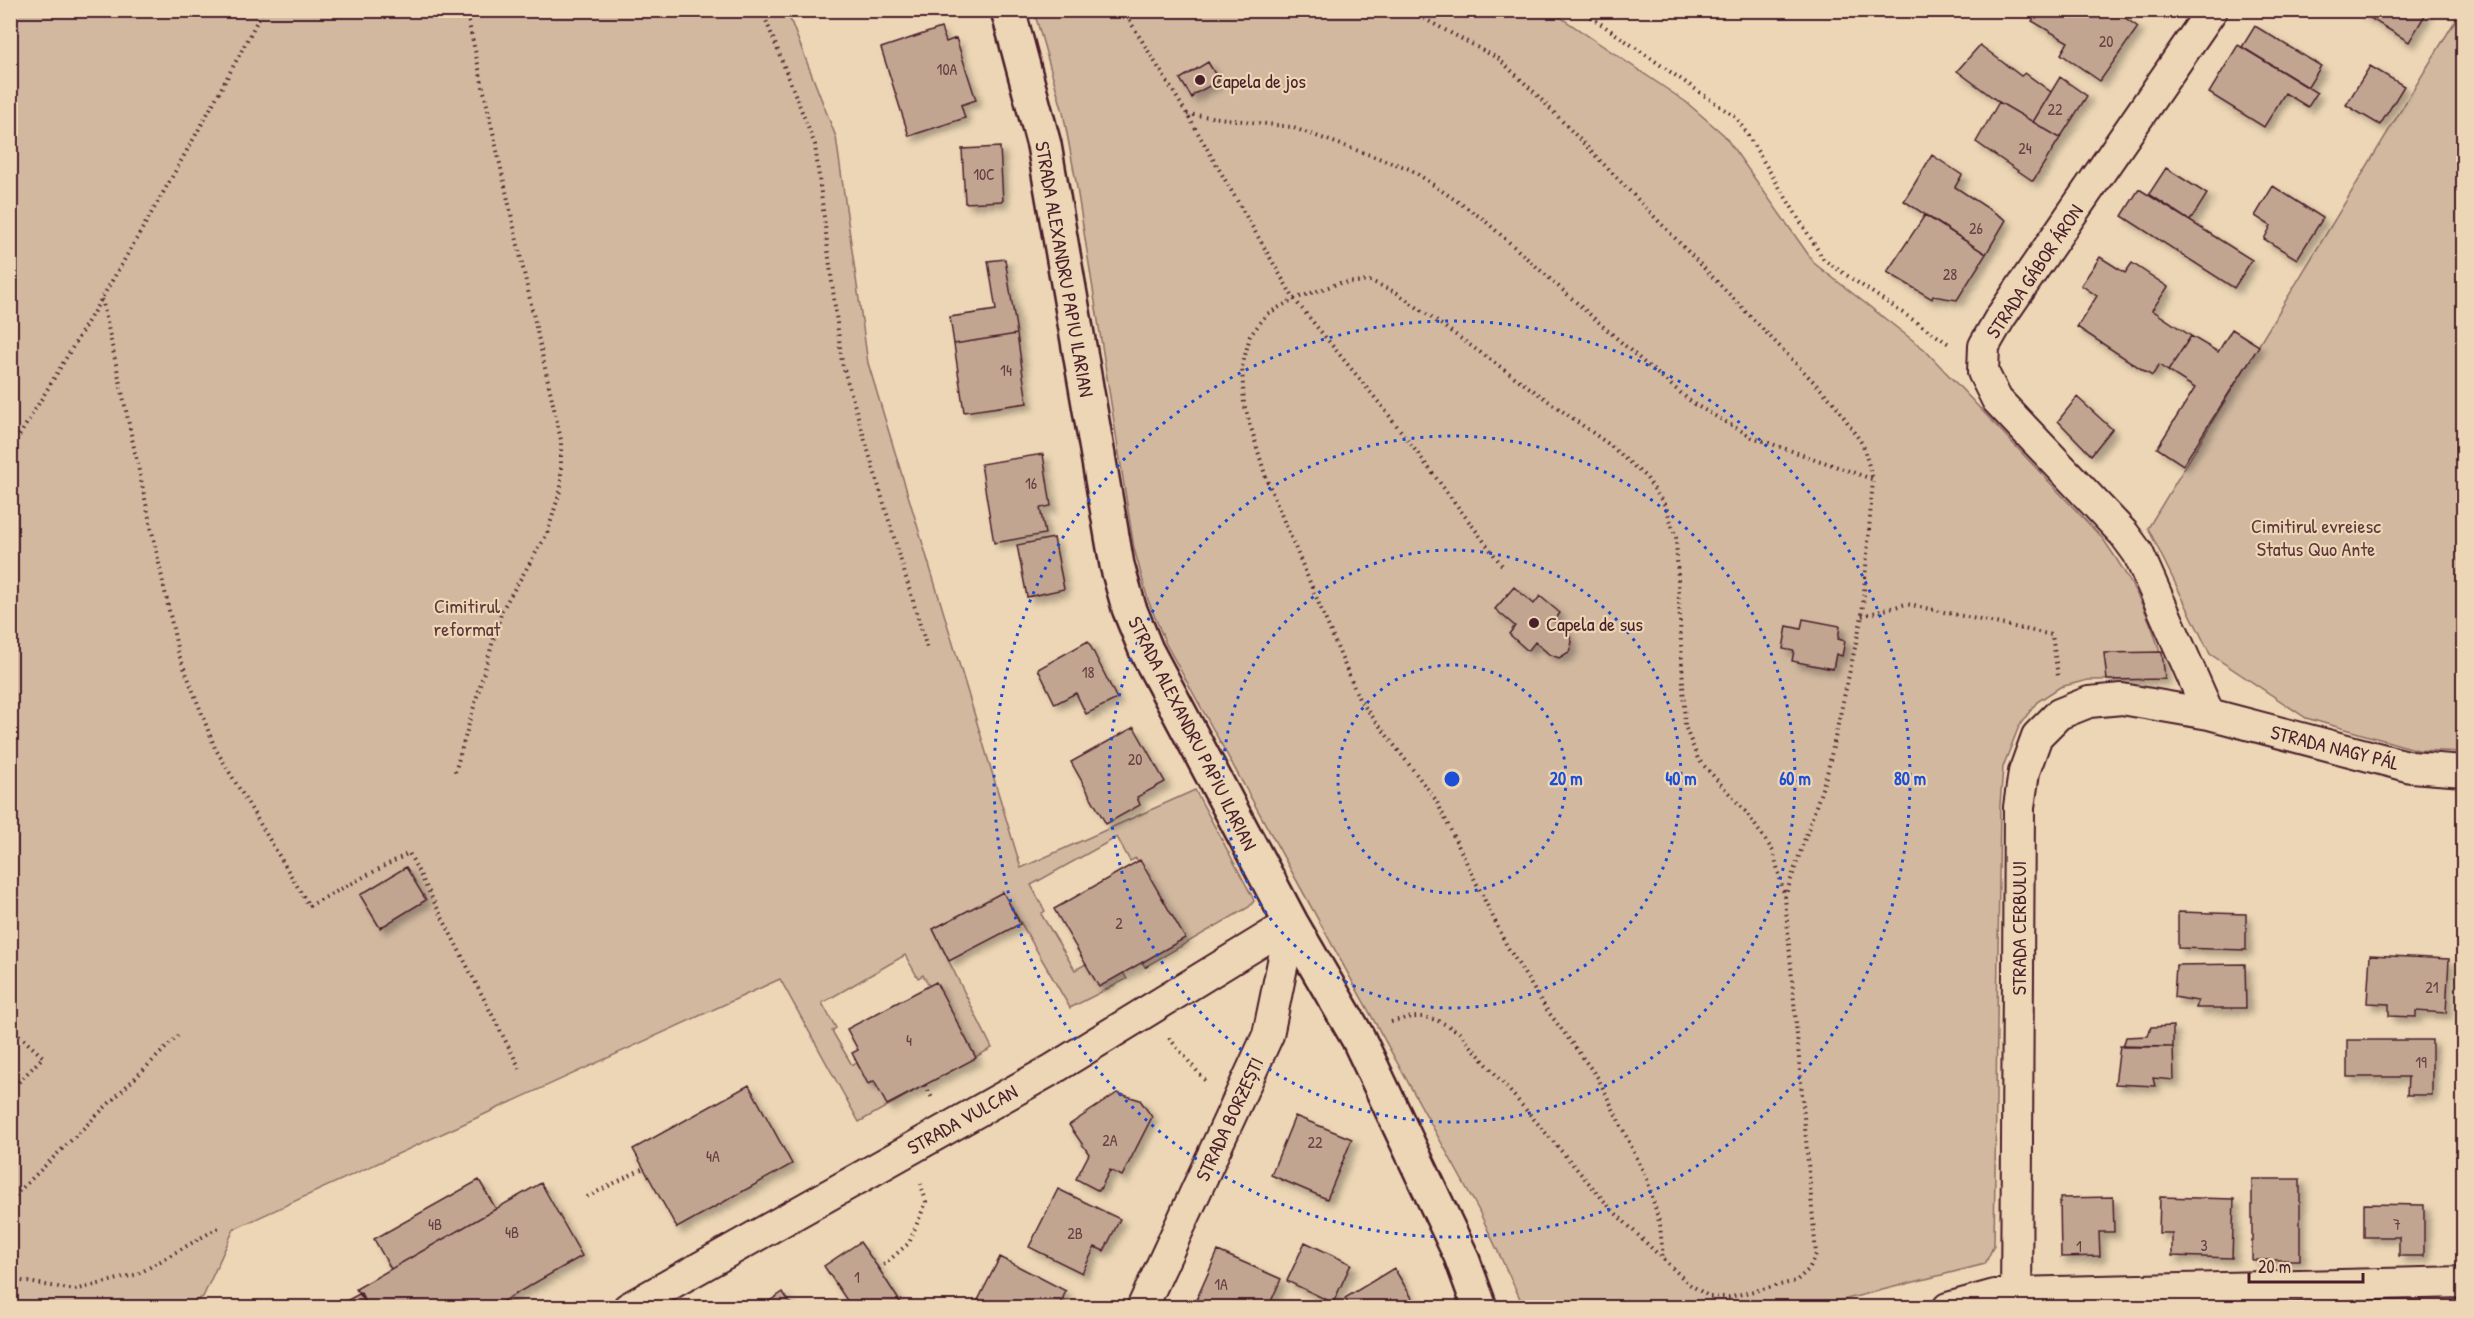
<svg xmlns="http://www.w3.org/2000/svg" width="2474" height="1318" viewBox="0 0 2474 1318" font-family="'Patrick Hand',sans-serif">
<style>
.green{fill:#d1b89f;stroke:#8e6c65;stroke-width:1.5}
.building{fill:#c1a591;stroke:#4a1f2b;stroke-width:1.5;filter:url(#shadow)}
.lines{fill:none;stroke-linecap:round;stroke-linejoin:round}
.minor-casing{stroke:#4a1f2b;stroke-width:34}
.tertiary-casing{stroke:#4a1f2b;stroke-width:38}
.path{stroke:#4a1f2b;stroke-width:4;stroke-dasharray:1.5 4.5;stroke-linecap:butt}
.minor{stroke:#ecd6b5;stroke-width:30}
.tertiary{stroke:#ecd6b5;stroke-width:33}
.ring{fill:none;stroke:#1d4ed8;stroke-width:3;stroke-dasharray:3 6}
.poi-dot{fill:#4a1f2b;stroke:#ecd6b5;stroke-width:2}
.labels{text-anchor:middle;dominant-baseline:central;stroke-width:4.5;stroke-linejoin:round;paint-order:stroke}
.number-label{font-size:16px;fill:#684044}
.poi-label{font-size:20px;fill:#4a1f2b;stroke:#ecd6b5;text-anchor:start}
.street-label{font-size:20px;fill:#4a1f2b;stroke:#ecd6b5}
.park-label{font-size:20px;fill:#5e363c;stroke:#ecd6b5}
.centre{fill:#1d4ed8;stroke:#ecd6b5;stroke-width:3}
.ring-label{font-size:18px;text-anchor:middle;font-weight:bold;fill:#1d4ed8;stroke:#ecd6b5;stroke-width:4.5;stroke-linejoin:round;paint-order:stroke}
</style>
<defs>
<filter id="shadow"><feDropShadow dx="5.5" dy="5.5" stdDeviation="3" flood-color="#0004"/></filter>
</defs>
<rect width="100%" height="100%" fill="#ecd6b5"/>
<filter id="ink" filterUnits="userSpaceOnUse"><feTurbulence type="fractalNoise" baseFrequency=".0167" numOctaves="2"/><feDisplacementMap in="SourceGraphic" scale="12" xChannelSelector="R" yChannelSelector="G"/><feConvolveMatrix kernelMatrix="1 2 1 2 8 2 1 2 1" color-interpolation-filters="sRGB"/></filter>
<g filter="url(#ink)">
<path class="green" d="M10,11H787L836,137L868,363L1021,868L1195,790L1252,896L1254,901L1249,907L1145,967L1129,940L1157,896L1136,858L1130,861L1117,837L1031,885L1045,911L1041,914L1075,970L1110,951L1127,979L1070,1008L1003,892L933,929L992,1048L932,1081L918,1055L943,1010L923,975L918,978L905,955L822,1003L836,1028L832,1031L852,1065L857,1063L869,1083L904,1064L918,1089L859,1122L780,979L234,1229L203,1297L184,1307H11Z
M1034,11H1551L1686,102L1724,135L1815,264L1924,349L2103,539C2132,580 2159,628 2165,679L2088,680L2060,687L2037,702L2019,726L2003,767L2000,805L1994,1245L1985,1264L1815,1307H1524L1478,1209L1166,644L1148,600L1134,548L1076,182L1063,112Z
M2461,11H2463V752L2418,750L2306,718L2210,654L2148,528Z"/>
<path class="building" d="M2039,10H2114L2138,27L2100,81L2061,54L2068,42L2032,21Z
M2357,10H2428L2409,42Z
M2255,26L2321,66L2308,87L2242,47Z
M941,28L946,42L956,38L976,100L961,105L965,118L909,136L881,48Z
M1980,45L2021,76L2025,73L2051,92L2033,122L1999,102L1957,71Z
M2238,45L2317,93L2308,107L2285,93L2264,127L2209,93Z
M1208,62L1219,81L1194,94L1192,98L1180,79Z
M2370,66L2404,86L2380,125L2346,105Z
M2060,77L2087,96L2060,138L2033,122Z
M1999,102L2060,138L2033,181L1976,142Z
M1000,147L1003,201L965,203L962,149Z
M1932,155L1962,175L1955,187L2006,220L1986,254L1904,201Z
M2166,168L2207,194L2190,221L2149,194Z
M2273,186L2323,218L2297,259L2264,239L2271,226L2255,216Z
M2139,189L2252,260L2234,288L2122,216Z
M1925,215L1986,254L1957,300L1933,296L1932,299L1887,272Z
M2100,257L2125,273L2132,263L2168,287L2152,310L2191,336L2168,371L2159,365L2152,376L2077,327L2097,296L2081,285Z
M1005,259L1017,334L954,344L950,317L996,310L988,261Z
M2232,329L2259,346L2183,465L2157,448L2195,388L2168,371L2191,336L2218,352Z
M1017,334L1027,403L964,412L954,344Z
M2077,397L2112,429L2091,455L2058,421Z
M1043,454L1051,506L1040,508L1045,534L994,543L981,464Z
M1054,538L1064,589L1027,597L1017,545Z
M1514,587L1534,604L1540,596L1560,613L1554,621L1568,632L1572,642L1569,652L1559,658L1549,654L1535,642L1528,651L1509,634L1515,626L1495,609Z
M1803,619L1840,626L1838,639L1845,641L1842,656L1836,654L1833,669L1792,661L1794,651L1783,649L1787,626L1801,629Z
M1088,641L1117,699L1086,714L1076,693L1055,704L1038,669Z
M2162,652L2165,679L2107,680L2104,653Z
M1134,727L1165,782L1137,797L1140,805L1106,824L1071,762Z
M1140,860L1185,938L1099,987L1054,909Z
M406,867L426,900L380,928L360,895Z
M1003,892L1020,924L949,961L933,929Z
M2178,912L2246,914V950L2178,948Z
M2370,955L2449,959L2446,1013L2416,1011V1017L2389,1016V1004L2367,1003Z
M2245,964L2246,1008H2196L2198,1001L2174,997L2176,965Z
M936,982L976,1058L887,1105L874,1081L868,1084L852,1053L858,1050L847,1029Z
M2173,1026V1047H2123L2126,1037L2148,1036L2151,1027Z
M2347,1040H2432V1095H2407L2408,1077H2347Z
M2120,1046L2173,1047L2174,1080L2153,1078L2155,1086L2115,1084Z
M749,1085L792,1164L677,1228L633,1149Z
M1117,1093L1140,1100L1152,1117L1122,1176L1110,1170L1099,1191L1076,1179L1089,1154L1069,1125Z
M1295,1116L1352,1139L1327,1199L1271,1175Z
M2252,1179H2300V1260H2252Z
M479,1180L496,1209L391,1269L374,1239Z
M541,1183L582,1256L491,1308H369L356,1289Z
M1058,1189L1120,1219L1104,1251L1095,1247L1082,1273L1029,1247Z
M2113,1197L2114,1232H2099L2100,1256L2061,1257L2060,1198Z
M2160,1197L2234,1199L2232,1258L2172,1256V1233H2159Z
M2364,1204L2424,1205V1256H2399V1237H2364Z
M860,1242L879,1269L904,1308H852L824,1266Z
M1305,1242L1351,1264L1333,1303L1287,1281Z
M1218,1251L1281,1279L1268,1308H1200L1194,1305Z
M1000,1257L1066,1291L1058,1308H974Z
M1394,1268L1418,1308H1350L1345,1298Z
M783,1292L793,1308H759Z
M361,1293L369,1308H333Z"/>
<g class="lines">
<g class="minor-casing">
<path id="minor" d="M2209,714L2138,553L2124,534L1997,400L1983,372L1984,346L2000,318L2212,10
M628,1308L1053,1069L1291,923
M1142,1308L1268,1035L1291,923
M1948,1308L1995,1295L2016,1293L2464,1282
M2016,1308L2019,807L2024,772L2037,736L2059,714L2089,702L2122,699L2209,714L2411,767L2464,771"/>
</g>
<g class="tertiary-casing">
<path id="tertiary" d="M1008,10L1044,145L1117,565L1129,608L1146,650L1291,923L1358,1038L1461,1256L1480,1308"/>
</g>
<path class="path" d="M762,10L815,145L842,363L927,648
M1123,10L1187,114L1294,299L1385,410L1504,568
M1408,10L1499,59L1535,93L1835,404L1863,445L1873,480L1862,616L1827,774L1785,897
M1581,10L1737,118L1824,260L1949,344
M1187,114L1291,127L1410,169L1483,219L1641,360L1694,404L1752,437L1872,479
M102,299L178,652L215,748L309,906L409,853L520,1069
M10,451C98,306 185,160 263,10
M1862,616L1906,604L2052,635L2058,676
M455,772L502,610L547,534L561,488V440L466,10
M1143,961L1150,971
M1391,1022C1422,1013 1432,1016 1459,1032L1612,1210L1689,1284L1710,1297H1729L1796,1281L1809,1269L1816,1254L1785,898L1773,851L1746,812L1698,759L1685,726L1676,538L1666,507L1646,477L1607,443L1397,293L1371,281L1340,283L1294,299L1267,314L1250,336L1242,367L1244,404L1266,478L1359,699L1436,800L1507,946L1547,1010L1598,1078L1647,1179L1660,1225L1663,1258
M10,1027L43,1057L10,1091
M1169,1038L1207,1083
M925,1085L932,1098
M587,1197L644,1168
M10,1200L178,1036
M879,1269L909,1243L926,1202L921,1184
M10,1279L75,1290L138,1274L218,1228"/>
<use href="#minor" class="minor"/>
<use href="#tertiary" class="tertiary"/>
</g>
</g>
<g class="ring">
<circle cx="1452" cy="779" r="114"/>
<circle cx="1452" cy="779" r="229"/>
<circle cx="1452" cy="779" r="343"/>
<circle cx="1452" cy="779" r="458"/>
</g>
<g class="poi-dot">
<circle cx="1200" cy="80" r="6"/>
<circle cx="1534" cy="623" r="6"/>
</g>
<g class="labels">
<g class="number-label">
<text x="2106" y="41">20</text>
<text x="947" y="69">10A</text>
<text x="2055" y="109">22</text>
<text x="2025" y="148">24</text>
<text x="984" y="174">10C</text>
<text x="1976" y="228">26</text>
<text x="1950" y="274">28</text>
<text x="1006" y="370">14</text>
<text x="1031" y="483">16</text>
<text x="1088" y="672">18</text>
<text x="1135" y="759">20</text>
<text x="1119" y="923">2</text>
<text x="2432" y="987">21</text>
<text x="909" y="1040">4</text>
<text x="2421" y="1062">19</text>
<text x="1110" y="1140">2A</text>
<text x="1315" y="1142">22</text>
<text x="713" y="1156">4A</text>
<text x="435" y="1224">4B</text>
<text x="2397" y="1224">7</text>
<text x="512" y="1232">4B</text>
<text x="1075" y="1233">2B</text>
<text x="2204" y="1245">3</text>
<text x="2079" y="1246">1</text>
<text x="857" y="1277">1</text>
<text x="1221" y="1284">1A</text>
</g>
<g class="poi-label">
<text x="1212" y="80">Capela de jos</text>
<text x="1546" y="623">Capela de sus</text>
</g>
<g class="street-label">
<text transform="translate(1065 269) rotate(80)">STRADA ALEXANDRU PAPIU ILARIAN</text>
<text transform="translate(2034 271) rotate(-56)">STRADA GÁBOR ÁRON</text>
<text transform="translate(1193 733) rotate(63)">STRADA ALEXANDRU PAPIU ILARIAN</text>
<text transform="translate(2335 747) rotate(14)">STRADA NAGY PÁL</text>
<text transform="translate(2018 928) rotate(-90)">STRADA CERBULUI</text>
<text transform="translate(962 1119) rotate(-29)">STRADA VULCAN</text>
<text transform="translate(1229 1119) rotate(-65)">STRADA BORZEȘTI</text>
</g>
<g class="park-label">
<text x="2316" y="525">Cimitirul evreiesc<tspan x="2316" dy="23">Status Quo Ante</tspan></text>
<text x="467" y="605">Cimitirul<tspan x="467" dy="23">reformat</tspan></text>
</g>
</g>
<circle cx="1452" cy="779" r="9" class="centre"/>
<g class="ring-label">
<text x="1566" y="785">20 m</text>
<text x="1681" y="785">40 m</text>
<text x="1795" y="785">60 m</text>
<text x="1910" y="785">80 m</text>
</g>
<rect width="2474" height="1318" fill="none" stroke="#ecd6b5" stroke-width="36"/>
<rect x="18" y="18" width="2438" height="1282" fill="none" stroke="#4a1f2b" stroke-width="2" filter="url(#ink)"/>
<path d="M2249 1273v9h114v-9" fill="none" stroke="#4a1f2b" stroke-width="3"/>
<text x="2258" y="1273" font-size="18" fill="#4a1f2b" stroke="#ecd6b5" stroke-width="4.5" paint-order="stroke">20 m</text>
</svg>
